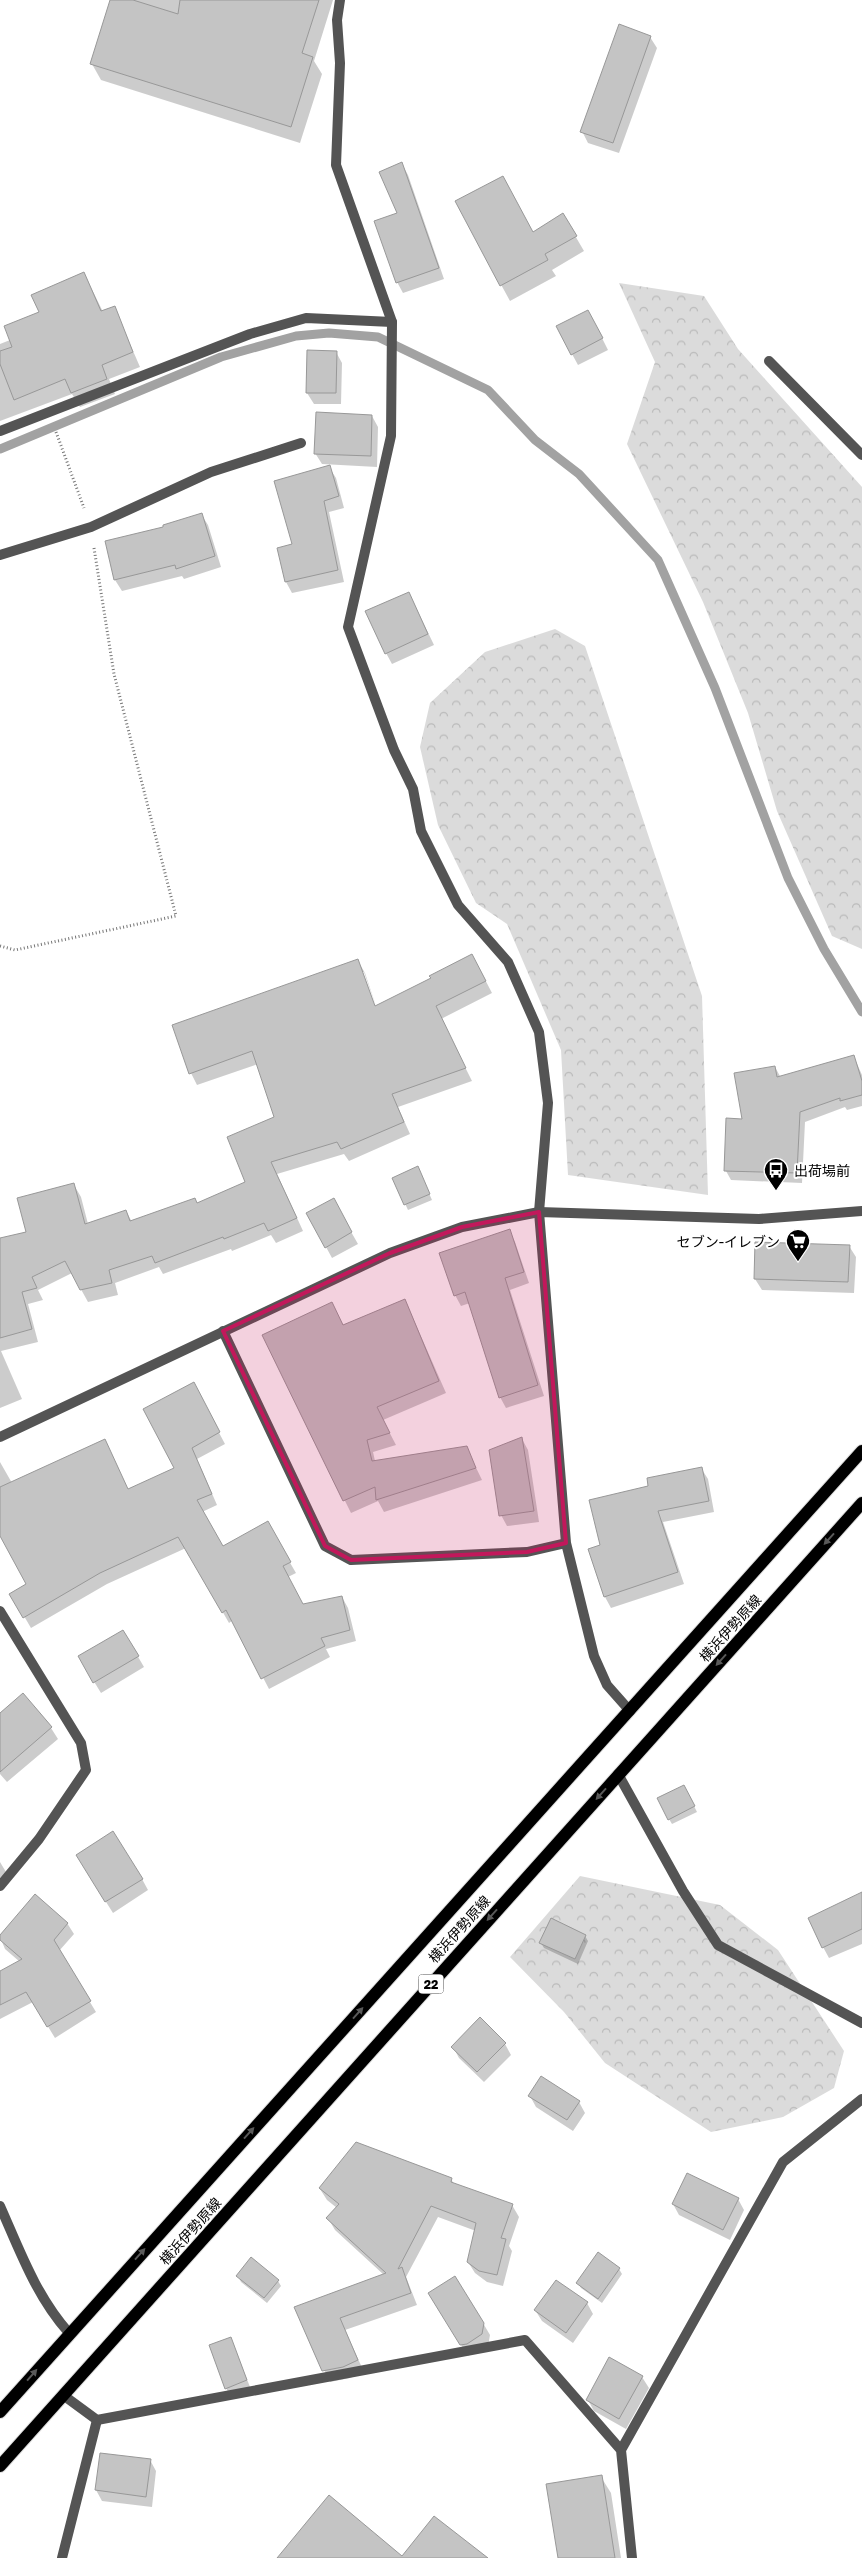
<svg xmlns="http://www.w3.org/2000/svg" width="862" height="2558" viewBox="0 0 862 2558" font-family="'Golos Text','Noto Sans JP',sans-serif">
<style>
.forest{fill:url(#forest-crowns)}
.shadow{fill:#0003;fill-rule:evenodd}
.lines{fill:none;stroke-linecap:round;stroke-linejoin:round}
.stream{stroke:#a2a2a2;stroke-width:9}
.building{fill:#c4c4c4;stroke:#989898}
.primary-casing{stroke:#dbdbdb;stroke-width:14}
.path{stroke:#767676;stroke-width:3;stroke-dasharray:1 2.5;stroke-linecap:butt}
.service{stroke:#545454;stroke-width:10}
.minor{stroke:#545454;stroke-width:10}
.tertiary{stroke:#545454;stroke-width:10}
.primary{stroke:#000;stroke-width:12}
.oneway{fill:#595959}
.marked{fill:#c2185b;fill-opacity:0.2;stroke:#c2185b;stroke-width:4;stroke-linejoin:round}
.labels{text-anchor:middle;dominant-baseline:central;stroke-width:4;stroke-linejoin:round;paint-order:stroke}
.shield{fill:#fff;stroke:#4c4c4c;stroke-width:1}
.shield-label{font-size:12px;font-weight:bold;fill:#000}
.poi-label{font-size:14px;fill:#000;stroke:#fff;text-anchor:start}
.street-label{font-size:14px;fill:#000;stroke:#fff}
</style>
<defs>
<pattern id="forest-crowns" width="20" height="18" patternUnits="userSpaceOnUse" patternTransform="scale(1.25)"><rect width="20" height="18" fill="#dbdbdb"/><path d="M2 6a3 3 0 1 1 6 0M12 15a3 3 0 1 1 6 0" fill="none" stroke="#bababa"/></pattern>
</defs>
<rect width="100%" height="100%" fill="#fff"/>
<path class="forest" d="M619,283L704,296L738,349L862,487V949L832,936L777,811L748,713L703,602L627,444L655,362Z
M555,629L585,646L702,996L708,1195L568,1175L561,1050L507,924L476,903L438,825L420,747L430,703L485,652Z
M580,1876L720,1905L778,1950L844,2051L834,2088L783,2117L711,2132L605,2063L564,2012L510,1957Z"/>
<path class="shadow" d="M112,0H333L314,61L322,74L300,143L101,80L92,64Z
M650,37L657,48L619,153L588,143L582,131Z
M402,164L408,175L444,279L403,293L397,282Z
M456,202L533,233L563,215L584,251L552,270L556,276L510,301Z
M84,273L103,312L114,307L140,367L109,379L115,394L80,407L72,394L0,421V344L10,340Z
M594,322L608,350L578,365L572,354Z
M336,352L342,363L341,404H314L307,393Z
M372,416L378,427L377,467L322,464L315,453Z
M329,467L336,478L344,508L329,512L344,582L292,593L286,582L278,549L294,545Z
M201,514L208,525L221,567L184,579L182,576L122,591L115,580L106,542L165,528Z
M409,593L434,645L392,664L386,653Z
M358,961L365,973L376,1006L479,968L492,993L441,1019L472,1081L398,1107L410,1134L349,1161L344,1154L277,1174L303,1231L276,1243L271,1235L232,1251L231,1249L163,1274L159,1267L115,1283L118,1295L88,1302L72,1273L38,1290L43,1300L28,1304L38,1342L1,1351L22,1399L0,1408V1239L27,1232L74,1185L81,1197L88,1224L126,1211L132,1222L198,1205L247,1183L275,1118L258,1064L197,1085L191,1073ZM361,972H364L378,1012H375Z
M854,1057L862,1075V1106L847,1110L845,1107L805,1122L802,1183L731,1180L726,1171L775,1067L781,1078Z
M420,1173L432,1200L408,1210L393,1178Z
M333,1200L358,1244L332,1258L308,1214Z
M509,1230L515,1242L529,1283L510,1290L544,1396L506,1408L500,1397L470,1303L461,1306L455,1295Z
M849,1246L856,1257L854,1293L762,1290L755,1279Z
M405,1300L446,1393L383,1420L396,1445L373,1452L375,1461L466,1447L482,1480L384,1512L378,1501L351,1513L263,1336L332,1304L344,1326Z
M199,1395L225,1444L197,1459L217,1505L202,1512L222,1548L267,1523L296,1573L288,1577L303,1606L342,1597L348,1608L356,1641L326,1649L330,1657L269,1689L233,1620L229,1623L186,1548L107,1584L31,1628L11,1594L27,1585L0,1533V1462L12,1483L105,1441L128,1490L176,1469Z
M522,1439L528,1450L539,1522L507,1526L501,1515Z
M701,1468L708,1479L714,1512L663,1522L684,1584L611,1608L605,1597L650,1487Z
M123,1631L144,1667L101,1693L79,1657Z
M22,1695L51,1728L58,1739L7,1782L0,1774V1714Z
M687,1792L697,1812L672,1824L669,1819Z
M0,1862L9,1877L0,1886Z
M84,1867L142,1879L148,1890L113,1913Z
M862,1897V1944L829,1958L823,1947Z
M67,1923L74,1934L59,1951L96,2012L55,2038L33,2002L0,2019V1972L20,1962L5,1949L0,1937Z
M585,1936L588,1941L578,1964L544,1948L541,1943Z
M505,2044L511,2055L484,2082L459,2058L453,2047Z
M530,2096L579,2102L585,2113L573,2131L536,2107Z
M451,2179L454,2184L512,2205L519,2217L509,2246L512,2251L503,2286L487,2282L475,2273L468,2262L476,2231L438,2217L406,2277L417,2305L345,2330L364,2372L350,2378L330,2382L296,2308L384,2275L335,2230L328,2218L337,2208L327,2200L320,2189Z
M738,2199L744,2210L730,2240L679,2215L673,2204Z
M598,2254L619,2269L622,2274L602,2303L581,2288L578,2283Z
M238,2276L278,2281L281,2286L267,2303L241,2282Z
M587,2303L593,2314L573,2343L542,2321L535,2310Z
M436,2305L483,2323L490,2335L488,2346L468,2356Z
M231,2339L252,2392L232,2399L226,2388Z
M642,2377L649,2388L626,2429L594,2411L588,2400Z
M150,2460L156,2471L152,2507L102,2501L96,2490Z
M601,2477L611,2493L621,2558H559Z"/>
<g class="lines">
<path class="stream" d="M0,449L221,357L296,336L329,333L378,337L488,390L535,440L579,474L658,560L715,688L788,878L824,949L862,1012"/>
</g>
<path class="building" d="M110,0H133L178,14L180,0H319L302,53L313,57L291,127L90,64Z
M619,24L651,36L613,143L580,132Z
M402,162L439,268L396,283L374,221L397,213L379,172Z
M503,176L533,232L563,213L577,236L545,254L548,260L500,286L455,201Z
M84,272L101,311L115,306L133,352L102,365L107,379L71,393L65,379L14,400L0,364V351L12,347L4,326L39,312L31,295Z
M588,310L603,338L571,355L556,326Z
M307,350L337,351L336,393H306Z
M316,412L372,415L371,456L314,454Z
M330,465L339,496L324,501L338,570L285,582L277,548L292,544L274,481Z
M202,513L215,556L176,569L175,565L114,580L105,541L163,527V525Z
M409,592L428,634L385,654L365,611Z
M472,954L486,981L436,1006L466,1068L392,1094L404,1122L341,1149L337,1142L271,1162L297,1218L268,1231L264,1223L224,1239L223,1237L155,1263L152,1256L109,1270L112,1283L80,1290L65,1261L32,1277L37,1288L22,1292L32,1329L0,1338V1238L26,1232L17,1198L74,1183L85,1224L126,1210L130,1221L195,1198L197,1203L245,1182L227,1137L274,1117L252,1051L189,1074L172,1025L358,959L375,1006L431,978L429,976Z
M854,1055L862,1081V1095L840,1101V1098L800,1112L797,1173L724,1171L726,1118L742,1119L734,1073L775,1066L777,1077Z
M418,1166L430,1194L404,1205L392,1178Z
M334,1198L352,1232L325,1248L306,1213Z
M510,1229L524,1272L505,1278L538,1385L499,1398L465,1292L454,1296L439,1253Z
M755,1242L850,1245L848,1282L754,1279Z
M405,1299L439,1381L377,1407L390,1433L367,1440L372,1461L467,1446L476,1468L376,1500L375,1487L343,1501L262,1335L332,1302L343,1325Z
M194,1382L220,1432L192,1448L212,1494L197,1500L223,1546L268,1521L291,1562L283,1566L303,1604L342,1596L350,1630L321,1638L325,1646L261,1679L226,1610L222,1613L178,1537L100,1573L23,1618L9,1594L26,1584L0,1536V1487L105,1439L128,1489L174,1468L143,1409Z
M522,1437L534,1511L499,1516L489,1450Z
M702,1467L709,1501L658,1511L678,1572L604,1597L588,1549L600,1545L589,1500L648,1486L647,1478Z
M123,1630L139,1656L93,1683L78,1656Z
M23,1693L52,1727L0,1772V1713Z
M684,1785L695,1806L668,1820L657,1798Z
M113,1831L143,1879L105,1902L76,1855Z
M862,1892V1929L822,1948L808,1918Z
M35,1894L68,1923L54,1940L91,2001L47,2027L26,1992L0,2005V1971L22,1959L0,1940V1935Z
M551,1918L586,1935L575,1959L539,1943Z
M480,2017L506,2043L477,2072L451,2047Z
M541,2076L580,2101L567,2120L528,2096Z
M356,2142L452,2178L451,2182L513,2204L501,2238L506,2239L497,2275L479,2271L467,2262L476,2223L431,2206L398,2269L402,2267L411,2293L340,2318L358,2360L343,2367L322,2371L294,2307L386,2273L326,2218L339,2204L319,2188Z
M687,2173L739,2198L723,2230L672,2204Z
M598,2252L620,2268L598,2299L576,2283Z
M251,2257L279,2280L264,2298L236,2276Z
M455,2276L484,2323L482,2334L467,2344L460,2345L428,2293Z
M556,2280L588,2302L566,2333L534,2310Z
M231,2337L247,2380L225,2389L209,2345Z
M609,2357L643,2376L619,2419L586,2400Z
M100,2453L151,2459L146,2497L95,2490Z
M602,2475L615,2558H558L546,2484Z
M329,2495L402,2556L434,2516L488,2558H277Z"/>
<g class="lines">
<g class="primary-casing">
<path id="primary" d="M0,2412L862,1451
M0,2466L862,1503"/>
</g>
<path class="path" d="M56,432L84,508
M0,946L15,950L176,916L114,674L94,548"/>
<path class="service" d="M0,431L250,334L306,318L392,322
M62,2558L97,2420"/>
<path class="minor" d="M340,0L337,20L340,63L336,165L392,322L391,436L348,627L394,750L413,789L421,831L458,905L508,962L539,1032L548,1103L539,1212L566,1543L594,1656L607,1685L630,1711
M769,361L862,455
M0,555L91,527L211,472L301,443
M223,1331L325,1546L351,1560L527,1552L566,1543
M0,1611L81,1743L86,1770L39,1839L0,1886
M618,1774L683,1891L718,1945L862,2023
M0,2206C20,2251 36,2296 69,2333
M63,2395L97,2420L525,2340L621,2450L632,2558
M621,2450L783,2162L862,2099"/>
<path class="tertiary" d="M0,1437L390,1253L462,1227L539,1212L759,1219L862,1211"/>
<use href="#primary" class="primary"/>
</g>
<defs><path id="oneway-solid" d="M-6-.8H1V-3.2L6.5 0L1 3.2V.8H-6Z" transform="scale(1.25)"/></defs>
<g class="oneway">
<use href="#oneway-solid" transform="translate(829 1539) rotate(132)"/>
<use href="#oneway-solid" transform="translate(721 1660) rotate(132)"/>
<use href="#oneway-solid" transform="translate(601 1794) rotate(132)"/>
<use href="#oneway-solid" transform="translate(492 1915) rotate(132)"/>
<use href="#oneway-solid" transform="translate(358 2013) rotate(-48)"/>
<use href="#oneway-solid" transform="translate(249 2133) rotate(-48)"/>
<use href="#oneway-solid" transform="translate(140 2254) rotate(-48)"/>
<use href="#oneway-solid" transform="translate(32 2375) rotate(-49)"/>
</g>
<path class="marked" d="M539,1212L566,1543L527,1552L351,1560L325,1546L223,1331L390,1253L462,1227Z"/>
<defs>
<g id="bus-pin" transform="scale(1.25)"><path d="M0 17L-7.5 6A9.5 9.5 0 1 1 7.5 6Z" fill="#000" stroke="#fff"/><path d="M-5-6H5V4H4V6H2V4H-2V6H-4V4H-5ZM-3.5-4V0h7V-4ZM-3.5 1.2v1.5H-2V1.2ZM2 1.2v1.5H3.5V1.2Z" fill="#fff"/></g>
<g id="supermarket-pin" transform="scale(1.25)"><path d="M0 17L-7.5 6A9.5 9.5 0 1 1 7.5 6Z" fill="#000" stroke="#fff"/><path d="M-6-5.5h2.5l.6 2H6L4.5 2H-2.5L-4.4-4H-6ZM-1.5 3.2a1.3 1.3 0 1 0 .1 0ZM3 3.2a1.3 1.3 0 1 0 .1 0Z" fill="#fff"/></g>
</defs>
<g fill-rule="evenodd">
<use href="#bus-pin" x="776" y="1170"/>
<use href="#supermarket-pin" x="798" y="1241"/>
</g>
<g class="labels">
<rect class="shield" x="418.5" y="1974.5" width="25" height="19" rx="4"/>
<g class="shield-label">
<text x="431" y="1984">22</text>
</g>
<g class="poi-label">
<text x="794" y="1170">出荷場前</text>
<text x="780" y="1241" text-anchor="end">セブン-イレブン</text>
</g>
<g class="street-label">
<text transform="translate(730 1628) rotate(-48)">横浜伊勢原線</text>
<text transform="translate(459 1929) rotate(-48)">横浜伊勢原線</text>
<text transform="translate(190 2231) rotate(-48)">横浜伊勢原線</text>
</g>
</g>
</svg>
